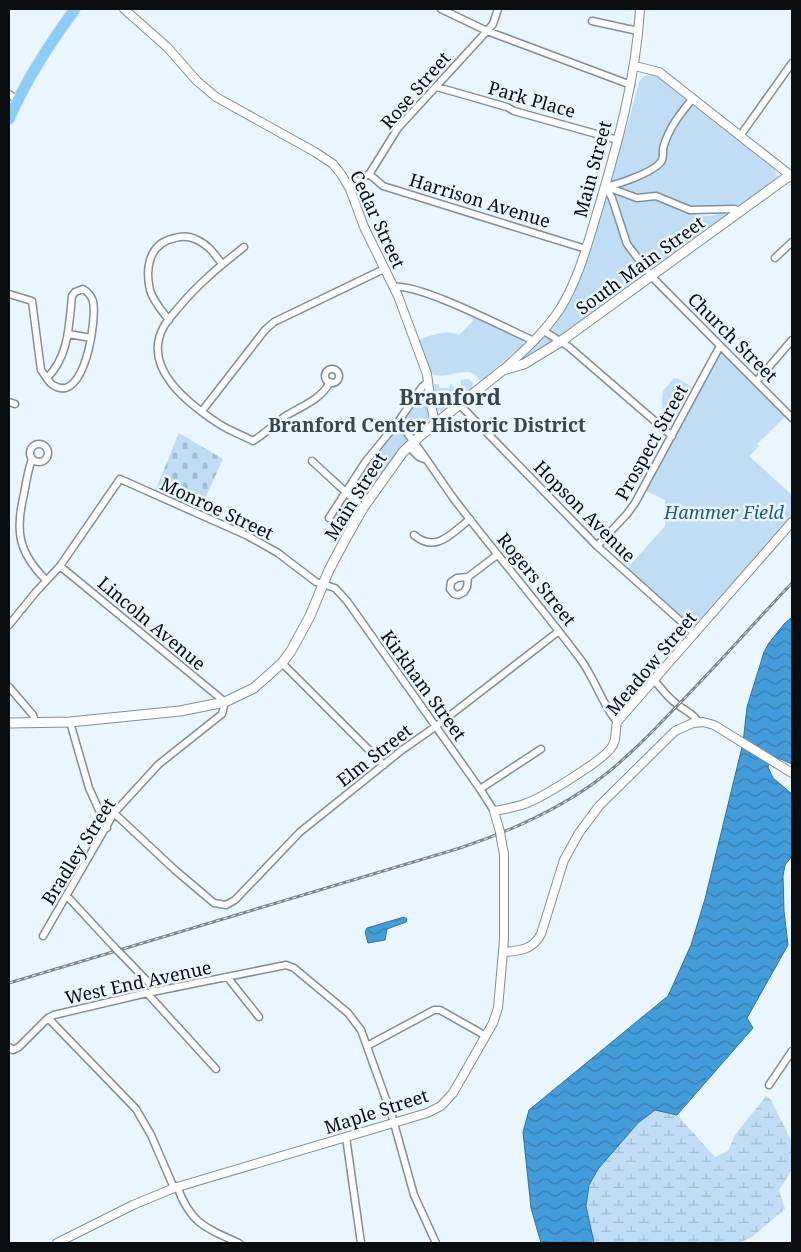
<svg xmlns="http://www.w3.org/2000/svg" width="801" height="1252" viewBox="0 0 801 1252" font-family="'Noto Serif',serif">
<style>
.green{fill:#bfddf5}
.wetland{fill:url(#wetland-marsh)}
.cemetery{fill:url(#cemetery-stones)}
.water{fill:url(#water-waves);stroke:#32729e}
.lines{fill:none;stroke-linecap:round;stroke-linejoin:round}
.minor-casing{stroke:#848e97;stroke-width:9}
.tertiary-casing{stroke:#848e97;stroke-width:10}
.secondary-casing{stroke:#848e97;stroke-width:11}
.primary-casing{stroke:#d3d3d4;stroke-width:12}
.minor{stroke:#fff;stroke-width:6}
.tertiary{stroke:#fff;stroke-width:8}
.secondary{stroke:#fff;stroke-width:9}
.primary{stroke:#89cdfa;stroke-width:10}
.rail-casing{stroke:#7e868d;stroke-width:3}
.rail{stroke:#e9f5ff;stroke-width:1;stroke-dasharray:4;stroke-linecap:butt}
.minor-bridge-casing{stroke:#848e97;stroke-width:9;stroke-linecap:butt}
.tertiary-bridge-casing{stroke:#848e97;stroke-width:10;stroke-linecap:butt}
.minor-bridge{stroke:#fff;stroke-width:6}
.tertiary-bridge{stroke:#fff;stroke-width:8}
.labels{text-anchor:middle;dominant-baseline:central;stroke-width:5;stroke-linejoin:round;paint-order:stroke}
.street-label{font-size:18px;fill:#090d10;stroke:#e9f5ff}
.park-label{font-size:18px;font-style:italic;fill:#1e5c87;stroke:#e9f5ff}
.neighbourhood-label{font-size:19px;font-weight:bold;fill:#3a444b;stroke:#e9f5ff}
.district-label{font-size:22px;font-weight:bold;fill:#3a444b;stroke:#e9f5ff}
</style>
<defs>
<pattern id="wetland-marsh" width="20" height="14" patternUnits="userSpaceOnUse" patternTransform="scale(1.25)"><rect width="20" height="14" fill="#bfddf5"/><path d="M1 5h8M5 5V1M11 12h8M15 12V8" fill="none" stroke="#a3bcd1"/></pattern>
<pattern id="cemetery-stones" width="16" height="16" patternUnits="userSpaceOnUse" patternTransform="scale(1.25)"><rect width="16" height="16" fill="#bfddf5"/><path d="M2 7V4a2 2 0 0 1 4 0v3zM10 15v-3a2 2 0 0 1 4 0v3z" fill="#a3bcd1"/></pattern>
<pattern id="water-waves" width="16" height="10" patternUnits="userSpaceOnUse" patternTransform="scale(1.25)"><rect width="16" height="10" fill="#449ddb"/><path d="M0 5q4-4 8 0t8 0" fill="none" stroke="#377eb0"/></pattern>
</defs>
<rect width="100%" height="100%" fill="#e9f5ff"/>
<path class="green" d="M650,74L663,79L666,84L775,169L777,176L775,182L745,205L731,206L691,207L657,193L637,194L623,189L610,178L613,173L619,153L618,150L623,132L626,130L639,82L644,76Z
M616,194C632,200 638,201 655,198C669,204 705,224 721,212L733,213L654,271H651L628,238Z
M608,198L616,219L646,275L560,337L522,362L520,361L545,335L563,311L578,283L592,239L595,237L603,206V202L605,199Z
M472,317L523,340L524,344L481,381C478,379 476,374 472,373C464,369 446,378 434,375L430,371L419,340C431,335 447,329 459,335L473,321Z
M720,346L788,414L757,444L759,446L749,456L792,495V522L695,634L625,571L665,526V500L642,489Z
M674,378L678,379L692,387L670,423L664,420L662,403L663,391Z
M466,379H469L473,383L472,389L442,412L436,410L433,398L434,384H439V388H449L451,383L453,387L461,385V380Z
M425,387L430,419L415,434H412L402,422V419Z
M398,427L409,439L408,441L395,456L363,501L360,502L351,494V490L396,428Z
M346,501L354,506L356,510L341,534L334,525L333,516L343,502Z"/>
<path class="wetland" d="M766,1096L771,1100L792,1142V1170L779,1190L785,1209L753,1236L740,1243H594L586,1206L589,1185L598,1169L638,1123L655,1110L677,1115L715,1157L728,1151L735,1135Z"/>
<path class="cemetery" d="M179,433L223,459L199,512L155,491Z"/>
<path class="water" d="M792,617V764L771,755L768,767L773,778L792,794V856L785,865L783,876L784,911L788,945L747,1018L753,1028L677,1115L655,1110L638,1123L598,1169L589,1185L586,1206L594,1243H541L531,1208L523,1132L529,1110L668,996L691,945L705,899L743,743L747,707L764,652L769,643L784,624Z
M404,917L407,919L406,922L387,929L385,940L368,943L365,932L367,928Z"/>
<g class="lines">
<g class="minor-casing">
<path id="minor" d="M441,9L487,31L631,85
M592,21L638,31
M437,87L507,107L514,111L618,140
M9,94L17,100
M740,136L792,63
M369,174L383,186L586,249
M349,186L370,173L398,128L487,31L493,24L498,9
M605,186L612,198L627,244L652,277L792,418
M606,186C618,185 657,171 662,160C664,155 662,150 664,145C670,126 681,113 693,98
M607,187L637,198L656,196L690,210L734,209L742,211
M244,247C220,266 198,284 179,307C174,313 167,320 163,328C142,369 189,404 219,424C230,431 242,435 253,441C264,434 274,425 284,417C301,406 320,401 330,382
M775,258L792,242
M394,287C419,283 507,329 534,341
M9,294L32,301L41,370C45,375 48,382 53,385C85,406 97,318 93,301C91,295 88,292 83,289L75,292L72,296C69,325 69,356 47,378
M169,320C162,311 153,301 150,290C145,268 149,243 175,238C182,236 190,236 197,240C209,245 215,255 222,264
M544,331L569,347L672,436
M69,334L91,338
M325 376a7 7 0 1 1 14 0a7 7 0 1 1-14 0Z
M756,382L792,340
M9,402L15,404
M459,404L597,546L695,634
M202,411L265,330L274,322L384,269
M398,422C419,446 435,473 454,499C495,553 540,605 581,660C595,679 602,704 617,722
M30 453a9 9 0 1 1 18 0a9 9 0 1 1-18 0Z
M408,446L419,457L424,459
M32,459C28,470 26,482 24,494C15,531 18,552 46,580
M312,461L363,508
M329,518L366,461L398,422L422,387L428,382
M414,535C436,554 452,533 470,519
M597,546L627,514L635,503L720,346
M468,577L457,578L451,582L450,589L454,594L458,595L464,592L467,587L468,577L497,555
M9,625L35,593L60,566L120,479L248,536L278,553L316,582L335,588L347,601L480,789L494,811
M282,663L384,765
M654,680C660,687 666,695 673,701C681,709 694,713 698,722
M9,687L33,715L36,723
M70,722L89,788L107,828
M480,789L541,749
M114,813L175,870L214,903L226,905L235,900L300,832L402,750L435,727L559,631
M67,896L116,949
M43,936L114,813L159,764L222,714L225,702L60,566
M122,955L151,985L153,992
M228,978L259,1017
M147,993L216,1069
M48,1018L136,1109L151,1135L174,1188
M367,1046L434,1010H440L486,1036
M9,1047L13,1050L19,1047L48,1018L54,1015L147,993L286,965L294,968L348,1013L361,1030L392,1116L414,1195L436,1243
M769,1085L792,1051
M346,1137L361,1243
M177,1186C190,1223 205,1228 239,1243"/>
</g>
<g class="tertiary-casing">
<path id="tertiary" d="M124,9L167,47L197,81L216,97L315,152L333,164L341,174L350,189L364,227L398,296L427,374L431,405L435,423
M635,66L659,72L790,175
M503,370C524,351 544,333 560,309C578,280 587,246 597,213C617,146 636,79 640,9
M500,832L494,811C505,809 517,807 527,803C543,797 602,761 611,748C617,741 615,731 617,722L792,522
M503,952C519,951 533,950 541,934L564,860L579,833L599,806L675,731L693,723L703,722L714,725L792,773
M57,1243L133,1205L174,1188L427,1113L441,1106L453,1093L493,1023L498,1008L504,940V854L502,844"/>
</g>
<g class="secondary-casing">
<path id="secondary" d="M9,723L70,722L180,711L225,702L254,688L282,663L291,651L310,616L329,570L346,538L363,508L403,452L420,436L503,370L524,364L560,342L790,175L792,177"/>
</g>
<g class="primary-casing">
<path id="primary" d="M9,119C26,80 50,43 75,9"/>
</g>
<use href="#minor" class="minor"/>
<use href="#tertiary" class="tertiary"/>
<use href="#secondary" class="secondary"/>
<use href="#primary" class="primary"/>
<g class="rail-casing">
<path id="rail" d="M9,983L460,848C511,831 559,810 602,777C628,757 650,734 673,710C714,669 752,625 792,583"/>
</g>
<use href="#rail" class="rail"/>
<g class="minor-bridge-casing">
<path id="minor-bridge" d="M116,949L122,955"/>
</g>
<g class="tertiary-bridge-casing">
<path id="tertiary-bridge" d="M500,832L502,844"/>
</g>
<use href="#minor-bridge" class="minor-bridge"/>
<use href="#tertiary-bridge" class="tertiary-bridge"/>
</g>
<g class="labels">
<g class="street-label">
<text transform="translate(415 90) rotate(-49)">Rose Street</text>
<text transform="translate(532 99) rotate(16)">Park Place</text>
<text transform="translate(592 169) rotate(-75)">Main Street</text>
<text transform="translate(480 200) rotate(17)">Harrison Avenue</text>
<text transform="translate(378 219) rotate(65)">Cedar Street</text>
<text transform="translate(640 265) rotate(-36)">South Main Street</text>
<text transform="translate(733 337) rotate(45)">Church Street</text>
<text transform="translate(651 442) rotate(-61)">Prospect Street</text>
<text transform="translate(355 496) rotate(-58)">Main Street</text>
<text transform="translate(217 508) rotate(25)">Monroe Street</text>
<text transform="translate(585 511) rotate(45)">Hopson Avenue</text>
<text transform="translate(537 579) rotate(51)">Rogers Street</text>
<text transform="translate(152 623) rotate(40)">Lincoln Avenue</text>
<text transform="translate(651 663) rotate(-50)">Meadow Street</text>
<text transform="translate(424 685) rotate(54)">Kirkham Street</text>
<text transform="translate(374 755) rotate(-38)">Elm Street</text>
<text transform="translate(78 851) rotate(-58)">Bradley Street</text>
<text transform="translate(138 982) rotate(-12)">West End Avenue</text>
<text transform="translate(376 1111) rotate(-18)">Maple Street</text>
</g>
<g class="park-label">
<text x="724" y="512">Hammer Field</text>
</g>
<g class="neighbourhood-label">
<text x="427" y="425">Branford Center Historic District</text>
</g>
<g class="district-label">
<text x="450" y="396">Branford</text>
</g>
</g>
<rect width="801" height="1252" fill="none" stroke="#090d10" stroke-width="20"/>
</svg>
